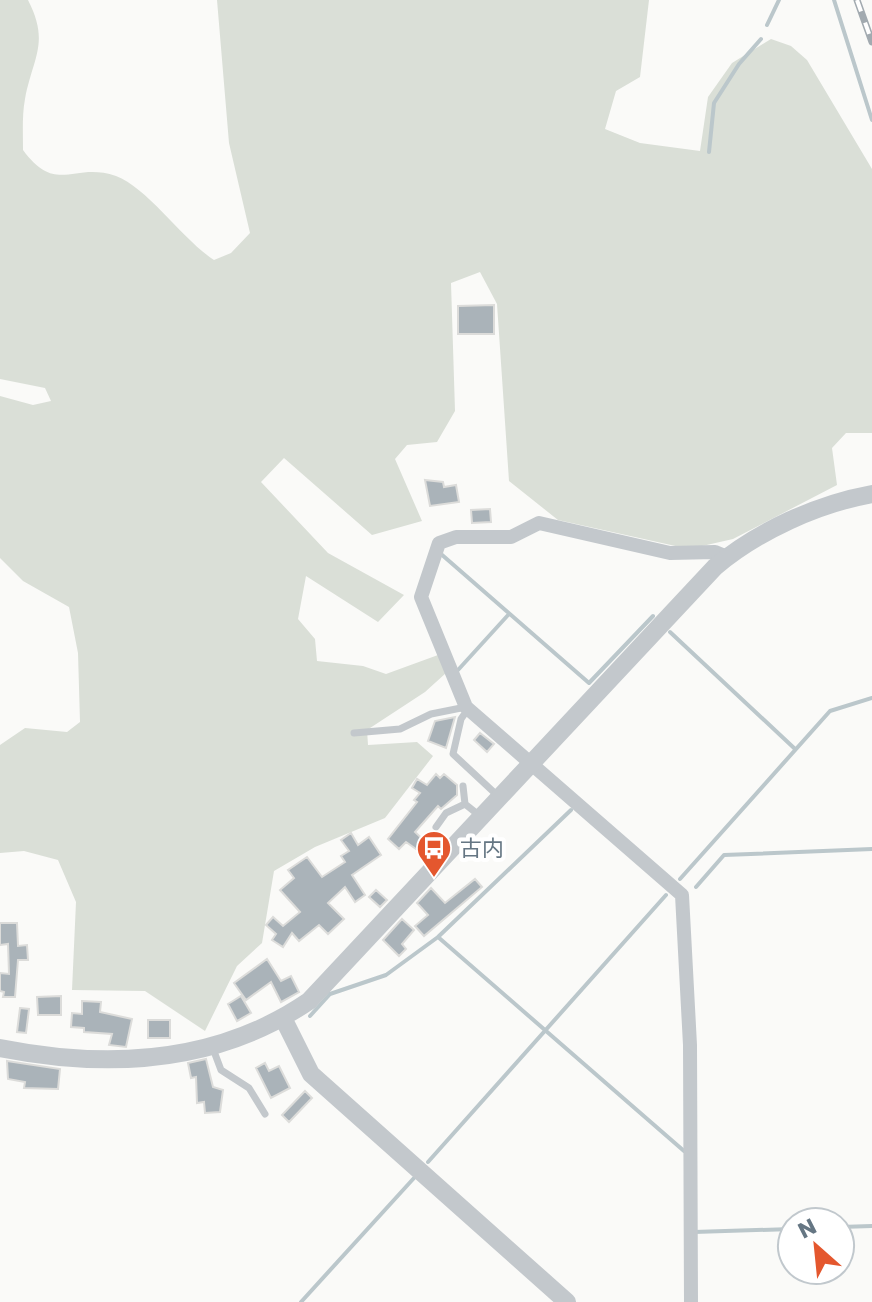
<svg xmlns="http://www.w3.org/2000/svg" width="872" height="1302" viewBox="0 0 872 1302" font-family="Poppins,'Noto Sans JP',sans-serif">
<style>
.green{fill:#dadfd7}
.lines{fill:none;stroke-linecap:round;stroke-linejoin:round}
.stream{stroke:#bbc7cb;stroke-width:4}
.building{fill:#aab3b9;stroke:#dcdcda;stroke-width:2}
.service{stroke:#c3c8cc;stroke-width:7}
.minor{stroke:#c3c8cc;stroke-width:14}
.tertiary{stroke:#c3c8cc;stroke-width:18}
.rail-casing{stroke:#a2aab0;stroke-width:7}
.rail{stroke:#fff;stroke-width:4;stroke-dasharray:12;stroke-linecap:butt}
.labels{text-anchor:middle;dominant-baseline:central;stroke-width:8;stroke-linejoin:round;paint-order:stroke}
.poi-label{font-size:22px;fill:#657683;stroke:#fff;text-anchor:start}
</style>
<rect width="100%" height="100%" fill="#fafaf8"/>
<path class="green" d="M0,0H28C50,43 33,57 25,99C22,115 23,133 23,150C57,196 73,161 116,176C148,188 183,240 214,260L231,253L250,233L229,143L217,0H649L640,77L616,91L605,129L640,143L700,151L708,97L732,63L771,39L791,46L807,60L872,169V433H846L832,448L837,485L733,539L689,549L558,520L509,481L497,304L480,272L451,283L455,411L437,442L407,445L395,459L422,521L372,535L284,458L261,482L328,553L404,595L378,622L306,576L298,619L315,639L317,661L363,666L386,674L438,655L446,673L425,692L367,730L368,745L417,742L433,756L385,818L315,847L274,871L262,943L237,966L205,1031L145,991L72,990L76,902L58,860L24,851L0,853V745L25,728L67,732L80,722L78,653L69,607L23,581L0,558V396L33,405L51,401L45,388L0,379Z"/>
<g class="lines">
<path class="stream" d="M834,0L872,120
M767,25L779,0
M709,152L714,103L739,64L761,39
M441,554L589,683L653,616
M670,632L794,748
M458,670L509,614
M680,879L830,711L872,698
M696,887L724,855L872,849
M438,937L684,1151
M310,1016L330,994L386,975L438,937L571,810
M428,1162L666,895
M840,1227L872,1226
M694,1232L792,1229
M301,1302L414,1178"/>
</g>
<path class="building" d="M494,305V334H458V306Z
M425,480L443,482L444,487L456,485L459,502L430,506Z
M490,509L491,522L472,523L471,510Z
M455,717L446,748L428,741L435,721Z
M480,733L494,744L487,752L474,740Z
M436,774L440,778L444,774L457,785V795L441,809L438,806L415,832L430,846L423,854L406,842L399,849L388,839L417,802L414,800L420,793L412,788L417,779L427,785Z
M351,833L358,845L369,837L381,855L352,875L365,895L355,902L345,887L328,903L344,919L328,934L319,925L299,941L292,933L283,947L272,940L276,934L266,925L273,917L283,926L300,912L280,890L294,878L288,870L307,857L322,877L345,862L341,856L349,851L341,840Z
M475,879L482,887L424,936L415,926L428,915L417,903L431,888L445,903Z
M376,890L387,900L380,907L369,897Z
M402,919L414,930L402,944L406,949L399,956L383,940Z
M0,923H17L18,946L27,945L28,960H18L15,997H3L4,992L0,991V973L9,974L8,944L0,945Z
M267,959L281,981L291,976L299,992L281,1002L271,982L246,1000L234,983Z
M61,996V1015H38L37,997Z
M241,996L251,1013L237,1021L228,1004Z
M82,1001L101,1002L100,1012L132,1019L126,1047L109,1045L112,1034L84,1032V1028L71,1027L72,1013L82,1014Z
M20,1008L29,1009L26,1033L17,1032Z
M148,1020H170V1038H148Z
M206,1059L213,1087L223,1090L220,1112L205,1113L204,1102L197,1103L196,1077L191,1078L188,1063Z
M7,1061L60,1069L58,1089L24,1088L25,1082L8,1079Z
M265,1063L269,1071L279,1066L290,1088L271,1098L256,1068Z
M305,1091L312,1098L289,1122L282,1115Z"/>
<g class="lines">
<path class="service" d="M468,709L461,719L453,754L499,797
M354,733L400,729L431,714L466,707
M463,786L465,804
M436,827L446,813L465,804L480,816
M212,1046L221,1070L249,1088L265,1114"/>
<path class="minor" d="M691,1302L690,1045L682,895L466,707L421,597L439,543L456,537H511L539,523L670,553L715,552L727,557"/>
<path class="tertiary" d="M283,1018L311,1074L567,1302
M0,1048C106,1069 217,1064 309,1001L715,567C758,531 817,504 872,494"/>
<g class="rail-casing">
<path id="rail" d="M857,0L872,42"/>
</g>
<use href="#rail" class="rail"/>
</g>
<defs>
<g id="bus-pin" transform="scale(1.8)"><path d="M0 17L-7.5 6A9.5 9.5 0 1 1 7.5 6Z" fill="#e4572e" stroke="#fff"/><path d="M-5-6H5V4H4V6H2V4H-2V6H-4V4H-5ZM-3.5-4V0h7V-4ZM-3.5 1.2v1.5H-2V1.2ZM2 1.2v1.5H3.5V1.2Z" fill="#fff"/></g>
</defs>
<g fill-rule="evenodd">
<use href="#bus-pin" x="434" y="848"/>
</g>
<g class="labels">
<g class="poi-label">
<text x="460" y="848">古内</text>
</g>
</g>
<g transform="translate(816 1246) rotate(333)"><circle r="38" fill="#ffffff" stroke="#c1c8cd" stroke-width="2"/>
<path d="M0-6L14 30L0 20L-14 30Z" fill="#e4572e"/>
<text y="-12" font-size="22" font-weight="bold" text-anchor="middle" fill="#657683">N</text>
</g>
</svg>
